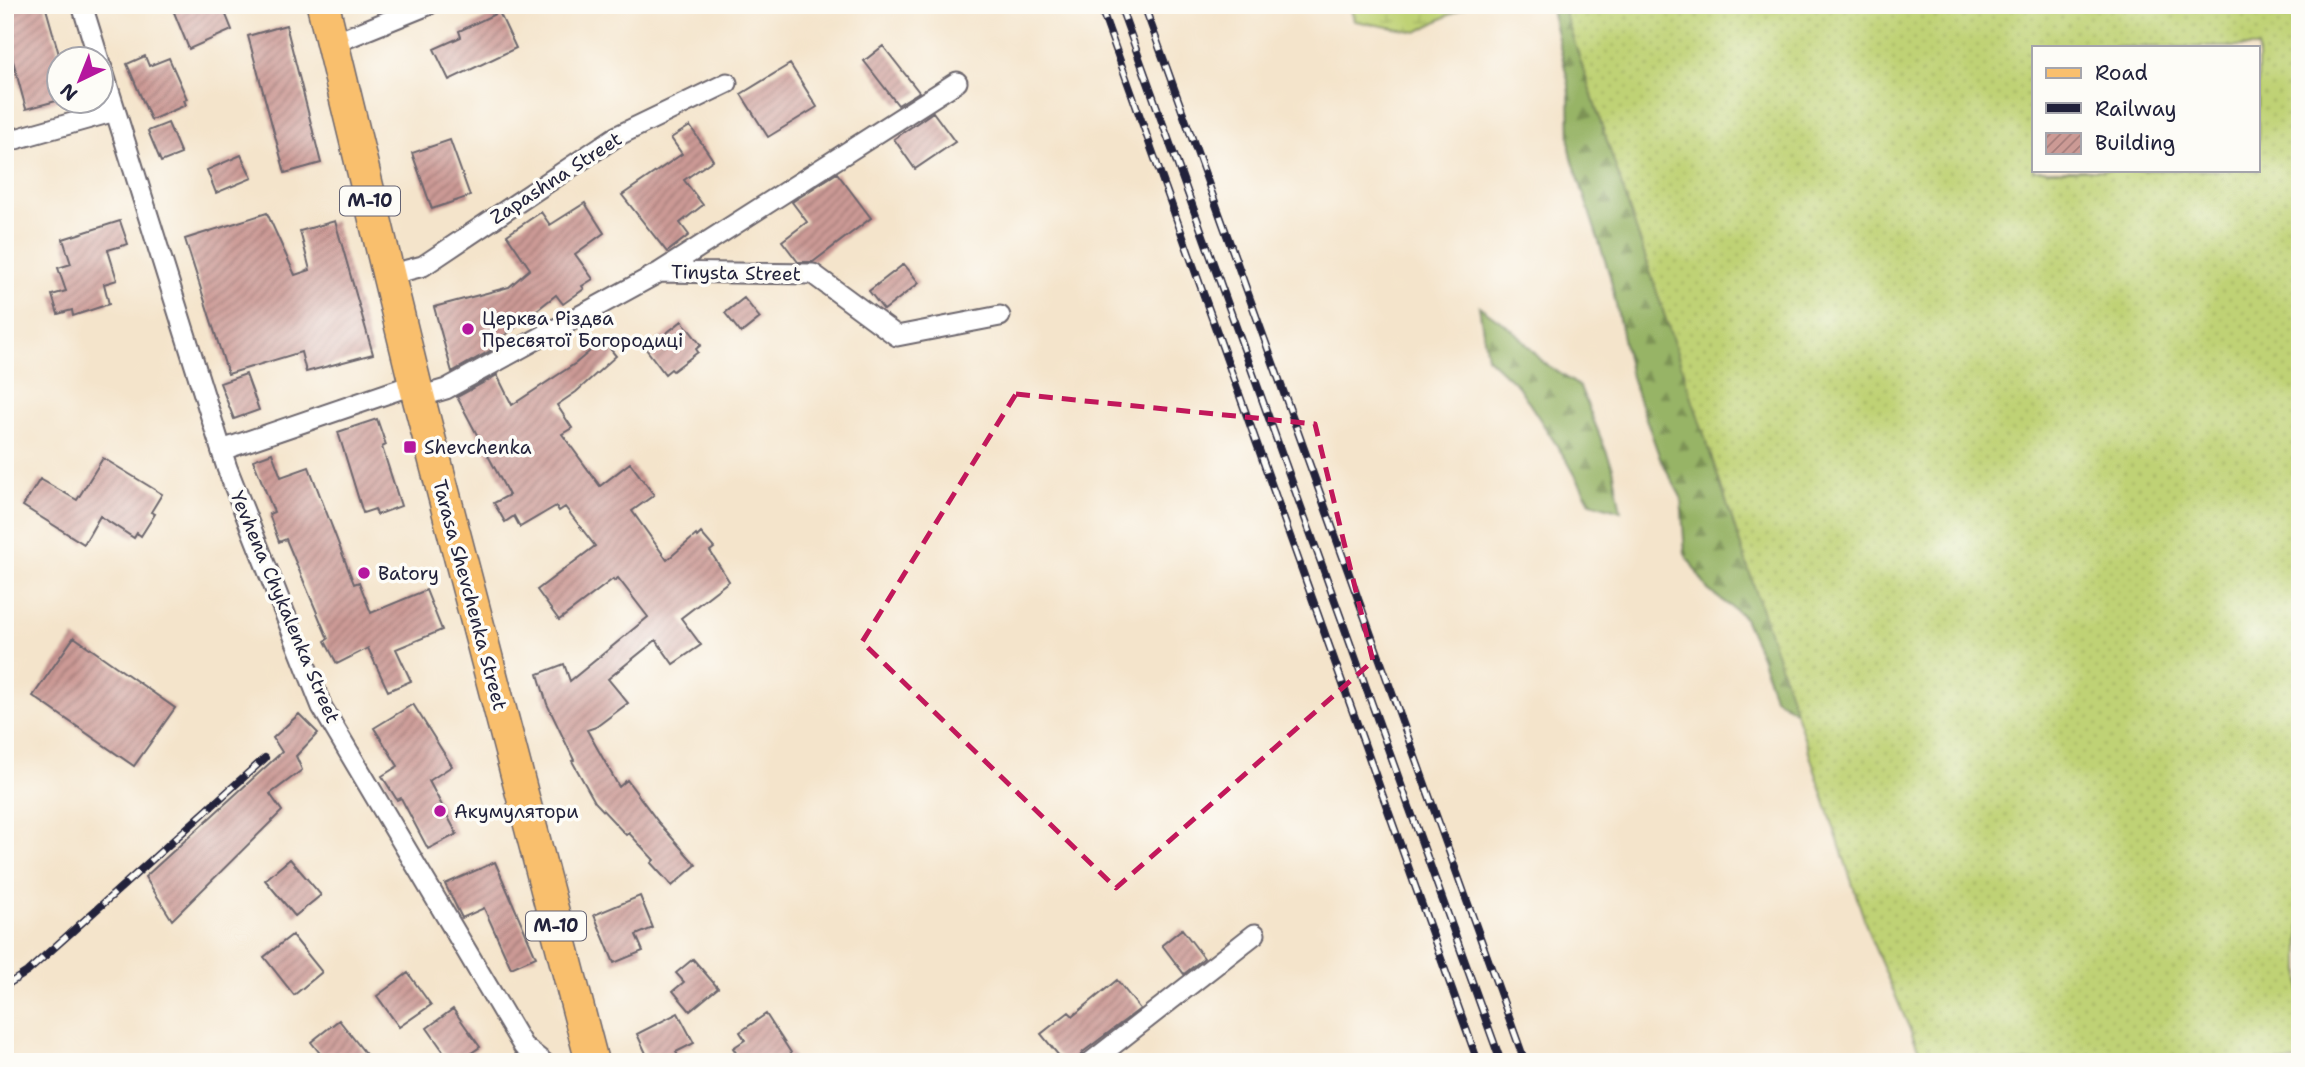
<svg xmlns="http://www.w3.org/2000/svg" width="2305" height="1067" viewBox="0 0 2305 1067" font-family="'Shantell Sans',sans-serif">
<style>
.forest{fill:url(#forest-firs);stroke:#5c6b50;stroke-width:2}
.wetland{fill:url(#wetland-marsh);stroke:#707a58;stroke-width:2}
.garden{fill:url(#garden-dots);stroke:#707a58;stroke-width:2;fill-rule:evenodd}
.building{fill:url(#building-hatch)}
.lines{fill:none;stroke-linecap:round;stroke-linejoin:round}
.minor-casing{stroke:#6c666d;stroke-width:23}
.primary-casing{stroke:#6c666d;stroke-width:35}
.minor{stroke:#fff;stroke-width:19}
.primary{stroke:#f9bf6d;stroke-width:32}
.rail-casing{stroke:#22223b;stroke-width:8}
.rail{stroke:#fdfcf7;stroke-width:5;stroke-dasharray:16;stroke-linecap:butt}
.marked{fill:none;stroke:#c2185b;stroke-width:5;stroke-dasharray:14 9;stroke-linejoin:round}
.poi-dot{fill:#b5179e;stroke:#fdfcf7;stroke-width:2.5}
.labels{text-anchor:middle;dominant-baseline:central;stroke-width:7;stroke-linejoin:round;paint-order:stroke}
.shield{fill:#fdfcf7;stroke:#646373;stroke-width:2}
.shield-label{font-size:18px;font-weight:bold;fill:#22223b}
.street-label{font-size:19px;fill:#22223b;stroke:#fdfcf7}
.poi-label{font-size:19px;fill:#22223b;stroke:#fdfcf7;text-anchor:start}
</style>
<defs>
<pattern id="forest-firs" width="22" height="20" patternUnits="userSpaceOnUse" patternTransform="scale(1.75)"><rect width="22" height="20" fill="#97b466"/><path d="M5 1l3.5 6h-7zM16 11l3.5 6h-7z" fill="#7b9255"/></pattern>
<pattern id="wetland-marsh" width="20" height="14" patternUnits="userSpaceOnUse" patternTransform="scale(1.75)"><rect width="20" height="14" fill="#bfd275"/><path d="M1 5h8M5 5V1M11 12h8M15 12V8" fill="none" stroke="#a4b466"/></pattern>
<pattern id="garden-dots" width="8" height="8" patternUnits="userSpaceOnUse" patternTransform="scale(1.75)"><rect width="8" height="8" fill="#bfd275"/><path d="M2 2h.1M6 6h.1" fill="none" stroke="#a4b466" stroke-width="1.8" stroke-linecap="round"/></pattern>
<pattern id="building-hatch" width="6" height="6" patternUnits="userSpaceOnUse" patternTransform="scale(1.75)"><rect width="6" height="6" fill="#cc9a95"/><path d="M-1 1l2-2M0 6l6-6M5 7l2-2" fill="none" stroke="#a57d7b"/></pattern>
</defs>
<rect width="100%" height="100%" fill="#fdfcf7"/>
<filter id="ink" filterUnits="userSpaceOnUse"><feTurbulence type="fractalNoise" baseFrequency=".0143" numOctaves="2"/><feDisplacementMap in="SourceGraphic" scale="14" xChannelSelector="R" yChannelSelector="G"/><feConvolveMatrix kernelMatrix="1 2 1 2 8 2 1 2 1" color-interpolation-filters="sRGB"/></filter>
<filter id="wash" filterUnits="userSpaceOnUse"><feTurbulence type="fractalNoise" baseFrequency=".00686" numOctaves="4" result="noise"/><feDisplacementMap in="SourceGraphic" scale="28" xChannelSelector="R" yChannelSelector="G"/><feGaussianBlur stdDeviation="1.57" result="paint"/><feColorMatrix in="noise" values="0 0 0 0 0 0 0 0 0 0 0 0 0 0 0 0 0 1.4 0 .05"/><feComposite in="paint" operator="in"/></filter>
<g filter="url(#wash)">
<rect width="100%" height="100%" fill="#f4e4cb"/>
<path class="forest" d="M1550,5H1725L1812,723L1774,697L1761,656L1743,616L1708,590L1685,554L1681,497L1660,458L1631,377L1610,276L1570,152L1569,85Z
M1479,306L1514,331L1543,362L1580,387L1613,468L1621,511L1590,502L1569,464L1518,386L1487,357Z"/>
<path class="wetland" d="M1350,5H1468L1417,32L1354,21Z"/>
<path class="garden" d="M1562,5H2300V1062H1924L1870,937ZM2034,47H2258V170H2034Z"/>
<g id="blocks">
<path class="building" d="M7,5H45L60,58V100L26,109L6,35L13,33Z
M171,5H222L232,30L189,49Z
M499,12L516,48L449,80L434,49L461,37L459,31Z
M286,25L321,163L285,173L248,36Z
M883,46L919,92L898,105L864,61Z
M145,56L149,66L169,58L187,99L184,100L186,105L151,120L127,64Z
M790,64L817,107L768,137L741,94Z
M933,112L955,142L915,169L894,139Z
M168,123L181,154L161,162L148,131Z
M690,126L713,160L684,180L703,205L680,223L689,235L667,252L622,195L682,154L671,138Z
M450,140L470,196L432,209L412,153Z
M241,155L252,178L216,193L207,170Z
M837,173L871,218L813,262H798L782,241L807,222L792,202Z
M585,203L604,233L575,254L593,279L582,286L584,289L563,304L556,295L498,341L499,346L452,372L434,307L509,287L530,269L507,235L541,212L550,225Z
M267,213L295,275L310,270L300,231L335,221L373,354L306,372L301,352L228,374L185,239Z
M120,221L128,244L108,250L117,280L104,284L109,304L73,316L72,310L58,314L52,295L66,291L58,268L71,264L63,239Z
M904,264L919,283L884,310L869,291Z
M744,298L760,318L741,333L725,313Z
M682,321L701,345L696,349L698,352L673,371L671,369L665,374L646,349Z
M603,340L616,356L576,392L557,405L572,428L562,434L600,486L630,463L654,495L632,511L667,560L696,535L697,537L701,533L714,548L710,551L729,581L681,618L701,645L673,664L656,640L608,679L628,703L596,727L587,730L619,787L627,780L659,823L696,865L672,886L651,863L654,860L629,833L626,835L595,802L572,761L574,760L547,704L538,674L564,664L570,681L648,617L618,578L614,581L613,579L559,620L537,590L595,546L565,507L559,511L556,506L520,527L514,516L505,522L494,503L509,495L457,397L497,375L512,405L576,363Z
M246,374L259,410L234,419L220,383Z
M377,419L386,445L382,447L401,506L377,515L375,509L363,513L338,432Z
M272,453L281,477L309,467L354,584L359,582L371,613L426,590L442,630L396,649L411,681L388,691L368,648L337,664L325,641L328,639L286,539L279,542L269,514L274,512L253,460Z
M103,458L162,494L151,512L155,514L141,536L137,533L134,538L100,516L84,544L23,506L40,479L77,500Z
M74,637L175,708L134,766L33,696Z
M413,704L452,766L429,781L457,834L428,849L401,798L397,800L382,776L398,766L374,728Z
M299,714L318,733L296,756L302,770L270,794L282,811L172,920L145,877L282,752L273,738Z
M290,859L321,895L295,916L265,880Z
M495,862L536,957L511,968L484,908L462,918L445,884Z
M640,896L653,928L636,935L643,951L614,963L594,915Z
M1182,929L1204,958L1184,974L1162,945Z
M292,935L322,972L294,995L264,957Z
M693,959L718,988L690,1011L673,991L684,982L676,973Z
M408,973L431,1005L399,1027L377,996Z
M1117,980L1140,1009L1083,1052L1076,1062H1064L1041,1034L1069,1012L1073,1016Z
M453,1009L480,1047L458,1062H451L427,1028Z
M678,1013L694,1043L676,1052L681,1062H650L637,1034Z
M766,1014L797,1062H742L733,1048L745,1040L740,1032Z
M339,1020L372,1062H327L311,1042Z"/>
</g>
</g>
<g filter="url(#ink)">
<use href="#blocks" fill-opacity="0" stroke="#6c666d" stroke-width="2"/>
<g class="lines">
<g class="minor-casing">
<path id="minor" d="M82,5L99,60
M332,44L428,5
M102,68L227,468L322,707L523,1046L543,1062
M5,142L115,111
M660,272L813,274L897,336L1000,316
M388,275L423,266L617,136L727,83
M419,397L446,389L660,272L957,82
M222,450L415,384
M1091,1062L1255,934"/>
</g>
<g class="primary-casing">
<path id="primary" d="M323,5L415,384L592,1062"/>
</g>
<use href="#minor" class="minor"/>
<use href="#primary" class="primary"/>
<g class="rail-casing">
<path id="rail" d="M1100,5L1478,1062
M1120,5L1501,1062
M1144,5L1525,1062
M5,986L27,972L265,758"/>
</g>
<use href="#rail" class="rail"/>
</g>
</g>
<path class="marked" d="M1016,394L1315,424L1373,661L1116,888L862,642Z"/>
<g class="poi-dot">
<circle cx="468" cy="329" r="7"/>
<rect x="403" y="440" width="14" height="14" rx="3.5"/>
<circle cx="364" cy="573" r="7"/>
<circle cx="440" cy="811" r="7"/>
</g>
<g class="labels">
<g class="shield">
<rect x="340" y="186.5" width="60" height="29" rx="5"/>
<rect x="526" y="911.5" width="60" height="29" rx="5"/>
</g>
<g class="shield-label">
<text x="370" y="201">М-10</text>
<text x="556" y="926">М-10</text>
</g>
<g class="street-label">
<text transform="translate(556 178) rotate(-33)">Zapashna Street</text>
<text transform="translate(736 273) rotate(1)">Tinysta Street</text>
<text transform="translate(470 595) rotate(75)">Tarasa Shevchenka Street</text>
<text transform="translate(285 607) rotate(67)">Yevhena Chykalenka Street</text>
</g>
<g class="poi-label">
<text x="482" y="318">Церква Різдва<tspan x="482" dy="22">Пресвятої Богородиці</tspan></text>
<text x="424" y="447">Shevchenka</text>
<text x="378" y="573">Batory</text>
<text x="454" y="811">Акумулятори</text>
</g>
</g>
<rect width="2305" height="1067" fill="none" stroke="#fdfcf7" stroke-width="28"/>
<rect x="2032" y="46" width="228" height="126" fill="#fdfcf7" stroke="#a5a5ac" stroke-width="2"/>
<rect x="2046" y="68" width="35" height="10" fill="#f9bf6d" stroke="#a5a5ac" stroke-width="2"/>
<text x="2095" y="80" font-size="21" fill="#22223b">Road</text>
<rect x="2046" y="103" width="35" height="10" fill="#22223b" stroke="#a5a5ac" stroke-width="2"/>
<text x="2095" y="116" font-size="21" fill="#22223b">Railway</text>
<rect x="2046" y="133" width="35" height="21" fill="url(#building-hatch)" stroke="#a5a5ac" stroke-width="2"/>
<text x="2095" y="150" font-size="21" fill="#22223b">Building</text>
<g transform="translate(80 80) rotate(223)"><circle r="33" fill="#fdfcf7" stroke="#a5a5ac" stroke-width="2"/>
<path d="M0-5L12 26L0 18L-12 26Z" fill="#b5179e"/>
<text y="-10" font-size="19" font-weight="bold" text-anchor="middle" fill="#22223b">N</text>
</g>
</svg>
